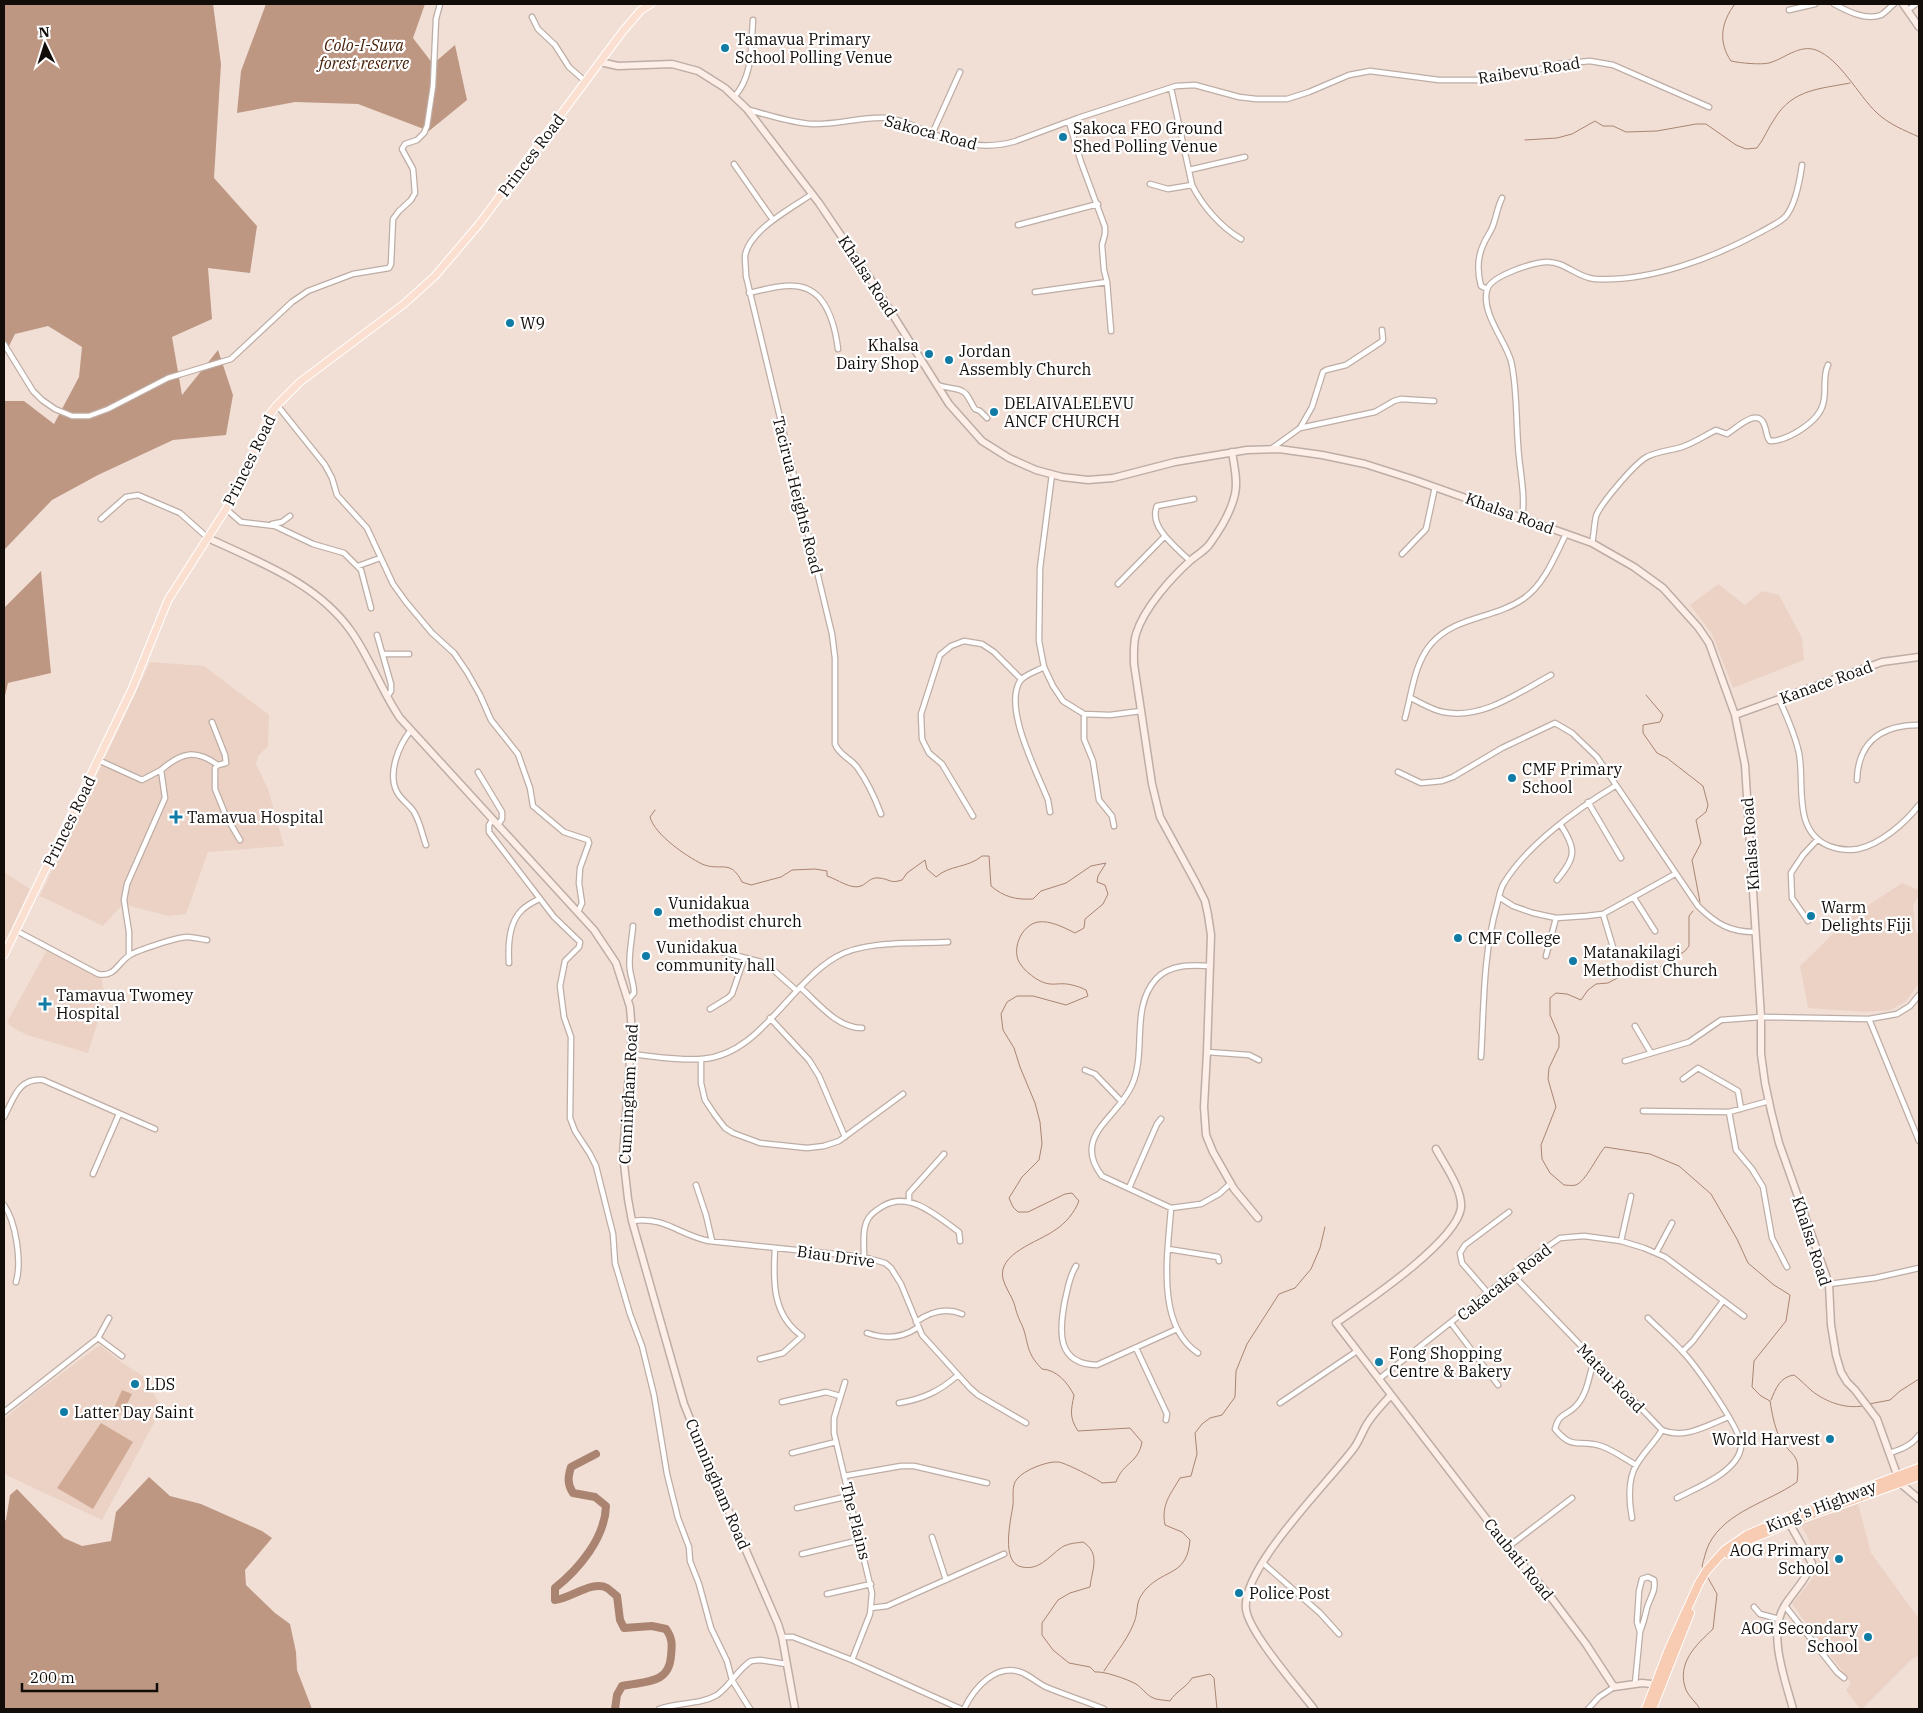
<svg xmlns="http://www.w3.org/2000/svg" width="1923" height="1713" viewBox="0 0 1923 1713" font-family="'IBM Plex Serif',serif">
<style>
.built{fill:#ebd2c5}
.green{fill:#d0aa95}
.forest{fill:#be9783}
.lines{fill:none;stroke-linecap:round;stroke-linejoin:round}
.stream{stroke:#aa8470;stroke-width:1}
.river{stroke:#aa8470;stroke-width:8}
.street-casing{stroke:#beada5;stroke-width:7}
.secondary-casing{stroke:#beada5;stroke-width:9}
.primary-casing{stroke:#fff;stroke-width:9}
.highway-casing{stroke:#fff;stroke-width:10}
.street{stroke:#fff;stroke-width:4.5}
.secondary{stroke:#fdefe8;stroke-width:6}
.primary{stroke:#fbe0d1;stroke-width:7}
.highway{stroke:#f8cbb3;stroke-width:8}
.poi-dot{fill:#107ba5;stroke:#fff;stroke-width:2}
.labels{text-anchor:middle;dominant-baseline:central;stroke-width:4.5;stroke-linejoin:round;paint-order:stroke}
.poi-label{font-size:16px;fill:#130d0a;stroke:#fff;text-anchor:start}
.park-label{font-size:16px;font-style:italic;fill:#472008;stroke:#fff}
.street-label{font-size:16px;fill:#130d0a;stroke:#fff}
</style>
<rect width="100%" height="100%" fill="#f1dfd6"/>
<path class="built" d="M1718,584L1745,605L1762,591L1779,595L1802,638L1804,660L1733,688L1712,634L1690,605Z
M150,662L204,666L269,715L268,746L258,756L256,764L268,789L284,846L208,852L186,914L168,916L123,904L103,926L40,896Z
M4,872L30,889L4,944Z
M1902,883L1919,890V895L1913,906L1916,932L1919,935V983L1906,1001L1891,1010L1866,1012L1808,1008L1800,966L1849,918Z
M47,950L101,975L105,999L88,1053L27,1035L12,1027L7,1022Z
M100,1345L121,1362L143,1376L162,1408L102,1520L4,1474V1419L34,1394Z
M1858,1504L1871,1553L1919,1619V1655L1911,1660L1862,1709H1860L1846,1690L1851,1683L1792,1604L1810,1582L1819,1564L1807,1536L1800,1524Z"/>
<path class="green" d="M122,1390L132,1394L123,1412L114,1408Z
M101,1423L133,1442L93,1509L57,1488Z"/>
<path class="forest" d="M4,4H213L221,64L214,178L257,226L250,273L208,268L212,319L172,337L182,395L218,350L233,395L226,435L173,440L98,475L52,500L4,550V401H24L54,424L79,377L82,347L48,326L15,334L4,356Z
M266,4H425L413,38L433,64L455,45L467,100L429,131L358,104L295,102L237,113L241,71Z
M41,571L51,673L8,683L4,700V608Z
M149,1477L170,1496L201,1504L262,1531L272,1538L245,1570L246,1585L275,1613L290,1624L296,1652L297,1670L312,1709H4V1521L6,1520L10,1495L17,1489L64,1538L82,1546L111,1541L116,1512Z"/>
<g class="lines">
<path class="stream" d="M1735,4C1721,22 1718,42 1731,61C1740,63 1760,65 1769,63C1784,59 1799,44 1816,50C1840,59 1858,95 1877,113C1890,125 1904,130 1919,137
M1525,140L1557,138L1572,134L1595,121L1603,126H1613L1626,132L1657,131L1696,124H1706L1736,145L1746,149L1757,148C1764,139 1768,128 1775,118C1793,89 1820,89 1850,83
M1646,695L1663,715L1660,722L1643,725V733L1657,753L1667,758L1703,786L1708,805L1706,812L1696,820L1701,843L1692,860L1700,902
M655,810L650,817C655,835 686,856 702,864C721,872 730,858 742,882L751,885L781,877L792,870L815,869L827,871V876C837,879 851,890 861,886C868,883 870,877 879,878C890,879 890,884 902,880L907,873L925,860L927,869L936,877C949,865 968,868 982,856H989L991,886C1004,897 1016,900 1033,899L1041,891L1066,883L1091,866L1106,863L1098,876L1097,882L1105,885L1108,894L1103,904L1085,919L1084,928L1075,933C1065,928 1050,920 1038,922C1021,925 1010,951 1021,965C1024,970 1031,975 1035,978C1052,989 1056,981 1072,985C1077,986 1082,988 1086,990L1088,996L1066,1005L1033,996H1017L1007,1002L1001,1014L1003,1030L1014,1048L1020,1067L1035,1103L1040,1122L1042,1144L1039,1160L1022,1177L1009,1198L1013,1207L1018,1212H1028L1065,1194L1072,1193L1079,1201C1074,1213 1066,1223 1055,1230C1039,1242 997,1253 1003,1279C1005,1287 1011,1295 1014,1303C1016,1310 1017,1315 1020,1321C1030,1340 1023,1350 1042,1369C1057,1370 1067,1382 1074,1395C1071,1411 1069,1417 1078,1431L1130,1428L1142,1442C1138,1464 1123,1462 1116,1482L1102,1483C1097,1479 1064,1462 1058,1462C1047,1461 1024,1470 1017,1479C1011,1486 1014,1497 1013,1505C1011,1519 1000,1563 1022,1567C1041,1571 1050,1554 1064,1546C1070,1543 1077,1543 1083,1542C1101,1554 1092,1569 1090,1587L1070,1593L1058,1600L1042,1623V1635L1053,1650L1069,1663L1090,1667L1095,1672C1104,1671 1127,1679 1136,1684C1141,1687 1145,1693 1151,1697C1156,1700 1164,1700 1170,1701C1176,1691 1186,1688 1192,1678L1210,1674L1214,1678L1217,1709
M1693,911L1689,916V946L1685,951L1660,967L1636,968L1608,983L1596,984L1588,990L1581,1000L1567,994L1556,993L1550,998V1015L1559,1036V1047L1549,1068L1548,1079L1556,1107L1541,1145L1542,1159L1550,1173L1564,1185C1567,1185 1572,1186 1576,1185C1586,1181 1597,1156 1605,1147L1650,1154L1679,1166L1711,1194L1737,1239L1748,1263L1774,1285L1790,1295L1786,1321L1754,1361L1752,1387L1761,1396L1770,1401C1772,1413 1774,1425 1779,1436C1791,1459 1801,1450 1797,1482C1769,1502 1726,1511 1709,1544C1706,1550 1704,1559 1702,1566L1704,1570
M1771,1400C1776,1388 1780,1377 1794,1375C1801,1380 1806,1386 1812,1391C1826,1402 1845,1409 1863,1406
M1869,1404L1890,1400L1900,1391L1919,1379
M1104,1671C1114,1655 1126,1642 1133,1625C1140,1610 1133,1604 1146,1589C1166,1568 1187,1576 1190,1540L1182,1532L1165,1525C1161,1505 1170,1495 1180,1478L1191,1476L1197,1454L1195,1433L1202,1424L1210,1418L1222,1415L1235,1397L1236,1371L1247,1344L1279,1294L1295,1288L1311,1269L1320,1248L1325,1227
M1700,1709C1697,1703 1689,1697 1686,1690C1676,1663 1696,1645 1713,1629L1717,1594L1707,1576"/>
<path class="river" d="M596,1454L571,1467C568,1477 567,1484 573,1493L595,1497L606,1506C605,1538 579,1569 555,1588V1600C570,1599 592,1580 607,1588C610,1590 614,1594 617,1596L620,1620L624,1628L652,1626L666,1629C673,1639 672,1645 671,1656C669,1685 644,1681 622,1686L617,1695L615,1709"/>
<g class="street-casing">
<path id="street" d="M1834,4C1847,11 1866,21 1881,15C1886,12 1890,7 1894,4
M1789,10L1815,4
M1908,10L1916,4
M532,17L538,29L555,45L569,67L586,82
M1171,88L1192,185C1203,207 1221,227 1241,239
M734,97C753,77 751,46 753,20
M749,110C769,115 791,123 812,124C837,125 864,116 888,118C903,120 917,128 931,133C959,145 987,150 1016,141L1078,118L1176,86L1195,85L1239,97L1256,99H1287L1309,92L1349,75L1370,71L1439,80H1478L1519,75L1558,64L1590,61L1613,65L1709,107
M1069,122L1081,162L1105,227V234L1102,245L1104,270L1107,282L1111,331
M932,134L960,72
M734,164L773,220
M1189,170L1245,157
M1150,184L1168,189L1192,185
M812,194C792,208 749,230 745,256C745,263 746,270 746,276L832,634L835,658V744C839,755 850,758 857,767C867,781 875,798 881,814
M1018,225L1098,204
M1487,289L1481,286C1477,271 1477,257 1484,243C1486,238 1490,233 1492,228C1496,219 1497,208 1502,198
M1035,292L1107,282
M749,293C763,290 781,284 795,286C826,288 835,325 838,349
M4,344L33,391L42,400L55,409L72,416H89L108,409L168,378L231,359L292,302L308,291L353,274L389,268L391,264L393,219L399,211L411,200L415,193L413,169L402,149L405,144L417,140L424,133L427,126L433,86L436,19L440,4
M938,385C947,389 960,387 966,394C970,399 972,405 975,409L980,411L987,418
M277,405L325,465L332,478L337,495L367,528L393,584L406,602L432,633L454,653L467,672L480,695L491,720L518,754L530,788L533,806L564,832L588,840L589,843L580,868L579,883L582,903L578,912
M1300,428L1375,412L1394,401L1401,399L1434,401
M1271,449L1300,428L1312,407L1323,372L1326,370L1346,365L1381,342L1383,340L1382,330
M1052,474L1040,568L1039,641L1044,667L1053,686L1063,701L1084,714L1110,715L1141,711
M226,509L241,522L275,526L313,544L344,553L361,570L371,608
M101,519L126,497L138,495L180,513L208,538
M1522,519C1526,493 1519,469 1518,444C1516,418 1517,386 1511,361C1505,340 1481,313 1487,290C1490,276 1532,263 1546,262C1565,261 1577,278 1595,279C1650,282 1713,258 1761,232C1769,227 1780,223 1786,216C1795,205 1800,179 1802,165
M272,524L282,522L290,516
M1592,543C1594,535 1594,525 1596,516C1601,503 1633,466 1645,458C1656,451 1670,451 1682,447C1694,443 1704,436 1716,430L1727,434C1737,428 1759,405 1765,427C1767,432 1766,437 1770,441C1787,441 1819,422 1823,404C1827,391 1822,377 1828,365
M1402,554L1426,529L1435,487
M1190,561C1177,548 1148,527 1157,506L1194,499
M358,566L380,558
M1118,584L1165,536
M377,635L391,684V691L387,697
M384,654H409
M1044,667C1037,671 1024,675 1020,681C1003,708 1037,772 1048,800L1050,812
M1411,698C1421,703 1432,710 1443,712C1482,720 1518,693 1551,675
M1779,699C1787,717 1795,734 1799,753C1805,784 1792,831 1829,846C1839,850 1847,851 1858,849C1881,844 1905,823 1919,805
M1084,714V739L1093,761L1099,800L1112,816L1114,826
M1405,718C1412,693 1414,664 1431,644C1455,616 1494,619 1523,599C1544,585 1555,556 1566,534
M411,730C399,745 387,773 397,792C401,800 410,805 414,812C420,822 422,834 426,845
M98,760L142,780L161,770
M218,765L215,768V789L226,816L240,840
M478,772L502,812V819L498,825
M1398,772L1421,783L1442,781L1453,777L1502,748L1555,723L1572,733L1597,757L1698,906C1716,924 1730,932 1755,932
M1857,780C1858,741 1882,725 1919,725
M1588,802L1621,858
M973,816L942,764L929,753L922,739L921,714L940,655L951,646L964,641L982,644L994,652L1021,679
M493,819L489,825V832L554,917L580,942L579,947L565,961L560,986L564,1017L571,1037L570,1118L575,1131L590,1154L596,1166L613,1234L615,1263L630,1314L642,1346L654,1395L667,1474L678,1518L689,1547L690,1561L699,1584L711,1628L727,1661L732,1680L750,1709
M1557,880C1576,857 1577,849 1560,824
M1499,897L1513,906L1533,913L1556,918L1586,916L1603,914L1675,874
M1634,898L1655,931
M1603,914L1615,954
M1808,921L1792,898L1791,873L1803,855L1817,840
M15,930L98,974C115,978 118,962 130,955C138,950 178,937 187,937C193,937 200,939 207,940
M688,943L761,962L770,967L796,990
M129,955V932L124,900L127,884L165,798L161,770C182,752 195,749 218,765L226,763L225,755L212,722
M1546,956L1556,918
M509,963C508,947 509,922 522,910C527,905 533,902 539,899
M1210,966C1191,965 1170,964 1156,979C1130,1008 1147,1052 1132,1085C1118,1118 1071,1136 1102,1176L1171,1208L1201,1204L1219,1194L1231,1183
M800,987C818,1003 837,1028 862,1028
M628,1000L634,993C634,984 631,978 630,970C628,956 632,940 633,926
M710,1009L728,998L732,994L744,959
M770,1018L809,1060L819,1076L845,1137
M1869,1019L1919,1141
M1635,1026L1651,1053
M1207,1052L1249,1055L1259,1060
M630,1054C653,1056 680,1061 702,1059C760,1055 788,985 836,957C865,940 914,944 948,942
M1481,1057C1484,1006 1483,954 1497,905C1499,898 1500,889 1504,883C1527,845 1577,809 1615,786
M701,1059V1083L705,1100L715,1115L725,1128L733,1133L760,1143L807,1148L824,1146L839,1141L903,1094
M1625,1061L1689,1042L1721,1020L1761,1017L1869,1019L1897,1014L1910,1006L1919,995
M1085,1070L1095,1074L1122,1102
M1683,1079L1698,1068L1738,1091L1741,1109
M1643,1111L1729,1112L1769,1101
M1729,1112L1736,1150L1752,1169L1763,1187L1772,1238L1787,1267
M4,1117C14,1098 18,1078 43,1080L155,1129
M93,1174L119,1114
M696,1185L706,1215L712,1241
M1129,1188L1157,1124L1161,1119
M909,1202V1193L944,1154
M4,1205C16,1222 22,1262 16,1282
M1171,1208C1168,1252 1155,1325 1198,1353
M632,1221C665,1216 679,1235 709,1241L864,1257L885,1263L891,1268L901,1284L922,1335L970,1388L978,1395L1026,1423
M1621,1241L1631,1196
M1168,1249L1218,1257L1219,1261
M1656,1253L1672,1223
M864,1257C864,1245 862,1229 868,1219C871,1213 878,1209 883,1206C910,1190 938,1217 959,1232L960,1241
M1076,1266C1069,1277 1068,1288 1065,1300C1059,1331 1056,1364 1097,1365L1177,1329
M1512,1274L1662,1430C1685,1440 1707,1425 1729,1417
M1829,1284L1875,1278L1919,1268
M1488,1293L1462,1263L1460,1253L1465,1245L1509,1212
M1648,1318C1659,1329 1671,1339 1681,1350C1694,1363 1743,1431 1741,1447C1738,1472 1696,1488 1677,1498
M916,1322C930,1312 945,1307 962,1314
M1451,1323L1498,1385
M867,1333C884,1339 902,1338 917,1328
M98,1338L122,1356
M1136,1348L1167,1414L1166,1420
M1683,1351L1693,1341L1723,1301
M760,1359L783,1353L802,1336C772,1315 773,1281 775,1248
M1594,1360C1589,1375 1588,1394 1575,1407C1566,1416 1559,1413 1555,1429C1573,1451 1579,1439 1601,1446C1613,1450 1625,1459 1636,1465
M1379,1379L1537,1254L1560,1238L1584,1236L1621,1241L1644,1248L1665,1257L1744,1316
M845,1382L834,1418V1433L872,1593L870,1614L852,1660
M782,1402L826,1392L840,1396
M899,1403C923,1399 940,1391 958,1375
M1280,1403L1357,1351
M4,1412L98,1338L109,1318
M792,1453L836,1442
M1890,1453C1902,1449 1912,1445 1919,1435
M844,1476L901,1466H914L987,1483
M797,1508L849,1496
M1632,1518C1629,1501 1627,1479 1637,1464C1644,1452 1655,1442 1662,1430
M932,1537L946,1580
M1508,1547L1572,1498
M802,1554L860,1540
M1263,1563L1320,1613L1339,1634
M827,1594L871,1584
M1785,1606L1837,1672L1844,1678
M1754,1607L1760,1614L1779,1619
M871,1608L887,1606L1004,1554
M782,1637H793L852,1660L961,1709
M1635,1684L1640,1632L1637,1622L1639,1591L1642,1579L1648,1577L1654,1580C1656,1592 1650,1597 1647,1608C1645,1617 1643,1624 1640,1632
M659,1709C678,1702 700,1705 717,1695C730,1686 737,1670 751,1661L760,1660L786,1664
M964,1709C974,1688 996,1662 1023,1673C1031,1677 1038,1683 1046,1687C1065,1695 1085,1701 1104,1709
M1588,1709L1599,1697L1614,1687"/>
</g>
<g class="secondary-casing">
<path id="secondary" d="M1903,4L1919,27
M600,62L618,66L672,64L698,71L725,88L747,109L819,203L869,277L949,404L982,441L1009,458L1036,470L1062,477L1088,480L1113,478L1175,462L1247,450L1279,449L1322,455L1365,464L1412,479L1592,543L1634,567L1663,588L1698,627L1709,643L1735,715L1745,765L1761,1017V1054L1765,1083L1771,1111L1779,1143L1829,1284L1831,1325L1836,1355L1841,1372L1847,1382L1855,1390L1877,1419L1900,1483L1919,1499
M1232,452C1234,465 1238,481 1235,494C1231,513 1220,530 1209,545C1204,551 1197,555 1191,560C1171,578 1144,608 1136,634C1133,644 1134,654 1134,664L1152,784L1160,817L1196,883L1205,901L1208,915L1211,935L1207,1052L1204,1107L1206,1135L1213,1152L1234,1189L1258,1218
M208,538C259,562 317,583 351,631C370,658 381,690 400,718L594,930L616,963L630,1007L632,1032L623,1155L628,1199L632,1221L684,1404L707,1461L778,1624L782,1637L795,1709
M1735,715L1882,662L1919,657
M1436,1149C1444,1164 1463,1190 1461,1208C1456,1242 1365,1303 1336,1323L1508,1547L1553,1600L1586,1644L1614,1687L1642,1683L1660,1685
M1788,1521L1812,1563C1807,1579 1794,1591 1785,1605C1767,1633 1785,1679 1793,1709
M1314,1709C1298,1688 1249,1633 1246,1609C1241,1568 1329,1482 1354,1448C1360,1440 1363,1429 1369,1421C1375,1412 1384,1403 1391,1395"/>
</g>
<g class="primary-casing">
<path id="primary" d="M4,955L132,689L168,600L235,495L270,414L277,405L300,382L404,304L435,276L480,223L623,31L641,10L651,4"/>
</g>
<g class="highway-casing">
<path id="highway" d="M1728,1554L1751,1539L1789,1523L1919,1476
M1646,1709L1669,1649L1699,1583L1707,1570L1725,1550L1747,1535L1786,1518L1919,1468
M1652,1709L1690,1613"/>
</g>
<use href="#street" class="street"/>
<use href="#secondary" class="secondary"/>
<use href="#primary" class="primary"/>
<use href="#highway" class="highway"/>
</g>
<g class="poi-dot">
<circle cx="725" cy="48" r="5"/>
<circle cx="1063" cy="137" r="5"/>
<circle cx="510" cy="323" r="5"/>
<circle cx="929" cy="354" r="5"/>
<circle cx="949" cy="360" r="5"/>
<circle cx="994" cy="412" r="5"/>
<circle cx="1512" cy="778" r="5"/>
<path d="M173.5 809.5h5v5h5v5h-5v5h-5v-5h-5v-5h5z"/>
<circle cx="658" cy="912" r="5"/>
<circle cx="1811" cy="916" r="5"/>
<circle cx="1458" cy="938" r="5"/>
<circle cx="646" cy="956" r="5"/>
<circle cx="1573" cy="961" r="5"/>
<path d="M42.5 996.5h5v5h5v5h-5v5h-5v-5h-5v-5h5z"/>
<circle cx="1379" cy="1362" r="5"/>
<circle cx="135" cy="1384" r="5"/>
<circle cx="64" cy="1412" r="5"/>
<circle cx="1830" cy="1439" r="5"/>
<circle cx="1839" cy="1559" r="5"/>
<circle cx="1239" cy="1593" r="5"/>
<circle cx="1868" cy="1637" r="5"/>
</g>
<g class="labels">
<g class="poi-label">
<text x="735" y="39">Tamavua Primary<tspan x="735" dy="18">School Polling Venue</tspan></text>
<text x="1073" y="128">Sakoca FEO Ground<tspan x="1073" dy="18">Shed Polling Venue</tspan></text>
<text x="520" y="323">W9</text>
<text x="919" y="345" text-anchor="end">Khalsa<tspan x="919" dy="18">Dairy Shop</tspan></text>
<text x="959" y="351">Jordan<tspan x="959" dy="18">Assembly Church</tspan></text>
<text x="1004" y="403">DELAIVALELEVU<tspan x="1004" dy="18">ANCF CHURCH</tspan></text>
<text x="1522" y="769">CMF Primary<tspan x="1522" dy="18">School</tspan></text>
<text x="187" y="817">Tamavua Hospital</text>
<text x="668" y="903">Vunidakua<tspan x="668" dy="18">methodist church</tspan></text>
<text x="1821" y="907">Warm<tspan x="1821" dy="18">Delights Fiji</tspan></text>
<text x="1468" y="938">CMF College</text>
<text x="656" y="947">Vunidakua<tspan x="656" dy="18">community hall</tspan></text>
<text x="1583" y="952">Matanakilagi<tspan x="1583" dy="18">Methodist Church</tspan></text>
<text x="56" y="995">Tamavua Twomey<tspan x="56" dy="18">Hospital</tspan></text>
<text x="1389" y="1353">Fong Shopping<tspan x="1389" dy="18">Centre &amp; Bakery</tspan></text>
<text x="145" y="1384">LDS</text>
<text x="74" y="1412">Latter Day Saint</text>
<text x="1820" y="1439" text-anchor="end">World Harvest</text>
<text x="1829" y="1550" text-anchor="end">AOG Primary<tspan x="1829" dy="18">School</tspan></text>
<text x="1249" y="1593">Police Post</text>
<text x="1858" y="1628" text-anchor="end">AOG Secondary<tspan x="1858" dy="18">School</tspan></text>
</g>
<g class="park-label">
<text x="364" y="45">Colo-I-Suva<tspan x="364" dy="18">forest reserve</tspan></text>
</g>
<g class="street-label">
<text transform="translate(1529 70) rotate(-9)">Raibevu Road</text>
<text transform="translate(931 132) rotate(15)">Sakoca Road</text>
<text transform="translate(531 155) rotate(-53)">Princes Road</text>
<text transform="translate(868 276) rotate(57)">Khalsa Road</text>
<text transform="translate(249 460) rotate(-64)">Princes Road</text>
<text transform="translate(798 495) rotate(76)">Tacirua Heights Road</text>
<text transform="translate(1510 513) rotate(20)">Khalsa Road</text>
<text transform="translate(1826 682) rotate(-20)">Kanace Road</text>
<text transform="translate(69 821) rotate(-64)">Princes Road</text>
<text transform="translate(1750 844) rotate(-94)">Khalsa Road</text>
<text transform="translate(628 1094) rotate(-87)">Cunningham Road</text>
<text transform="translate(1812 1241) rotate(72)">Khalsa Road</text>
<text transform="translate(836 1256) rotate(8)">Biau Drive</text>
<text transform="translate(1504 1282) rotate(-38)">Cakacaka Road</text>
<text transform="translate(1611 1378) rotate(46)">Matau Road</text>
<text transform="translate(718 1484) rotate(67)">Cunningham Road</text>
<text transform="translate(1821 1506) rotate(-21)">King's Highway</text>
<text transform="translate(856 1521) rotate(76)">The Plains</text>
<text transform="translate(1519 1559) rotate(51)">Caubati Road</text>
</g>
</g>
<rect width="1923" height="1713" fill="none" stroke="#130d0a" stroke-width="10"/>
<g transform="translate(45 45) rotate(356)" stroke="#ffffff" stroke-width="4" paint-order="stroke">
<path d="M0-4L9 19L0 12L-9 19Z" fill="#130d0a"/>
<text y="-8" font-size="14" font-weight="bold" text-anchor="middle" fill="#130d0a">N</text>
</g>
<path d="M22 1683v8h135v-8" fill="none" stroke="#130d0a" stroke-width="2.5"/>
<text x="30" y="1683" font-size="15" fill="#130d0a" stroke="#ffffff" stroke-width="4" paint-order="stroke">200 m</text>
</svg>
